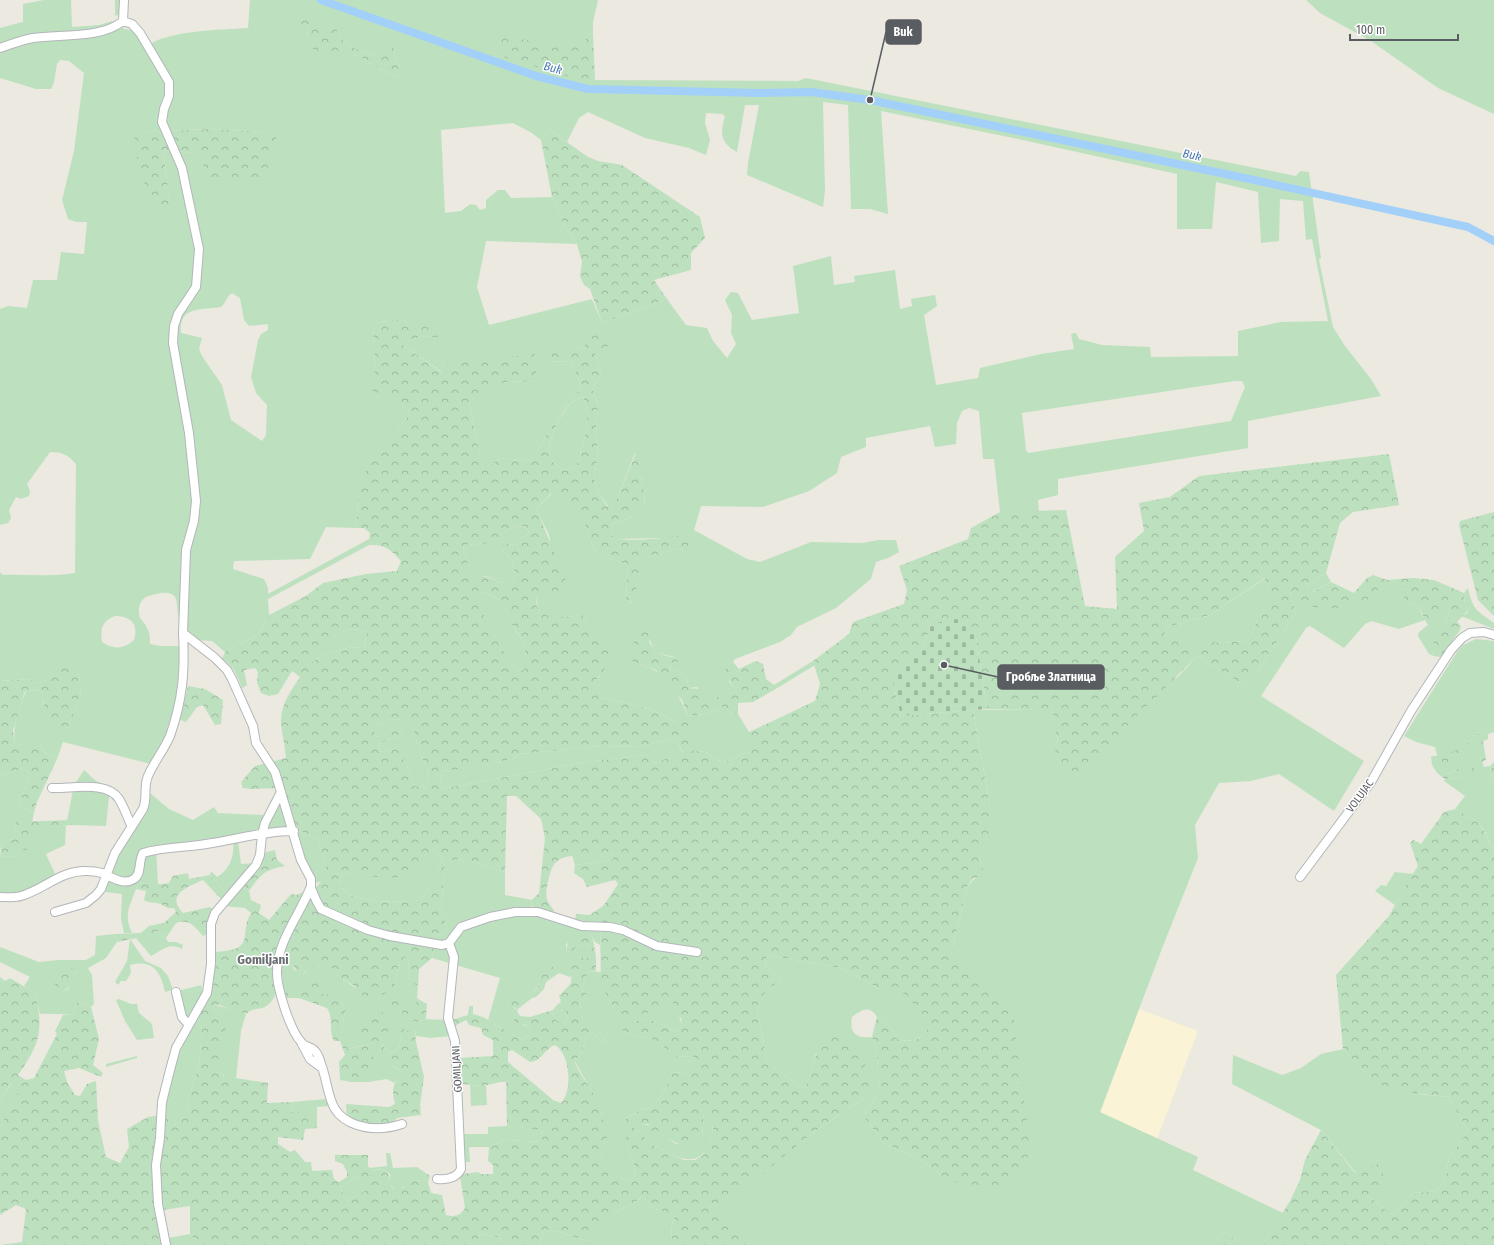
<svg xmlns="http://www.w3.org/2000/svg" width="1494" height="1245" viewBox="0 0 1494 1245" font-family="'Fira Sans Condensed',sans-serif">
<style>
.commercial{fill:#fbf3d5}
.grass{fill:#bde1bf;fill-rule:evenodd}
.forest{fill:url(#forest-crowns);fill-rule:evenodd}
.cemetery{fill:url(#cemetery-stones)}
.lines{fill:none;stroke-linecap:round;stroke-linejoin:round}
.canal{stroke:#a2d0f9;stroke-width:8}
.minor-casing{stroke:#b3b6ba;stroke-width:10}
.minor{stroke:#fff;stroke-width:8}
.labels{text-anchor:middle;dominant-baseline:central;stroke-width:3;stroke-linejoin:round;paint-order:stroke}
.street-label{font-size:11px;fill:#595c60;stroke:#fff}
.water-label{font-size:12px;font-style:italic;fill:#4576b1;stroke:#fff}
.quarter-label{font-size:13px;font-weight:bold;fill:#6a6e72;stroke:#fff}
.leader{fill:none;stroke:#595c60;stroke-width:1.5}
.callout-dot{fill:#595c60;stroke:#fff;stroke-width:1.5}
.callout{fill:#595c60;stroke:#595c60;stroke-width:1.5}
.callout-label{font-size:12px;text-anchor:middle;font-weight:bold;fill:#fff}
</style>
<defs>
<pattern id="forest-crowns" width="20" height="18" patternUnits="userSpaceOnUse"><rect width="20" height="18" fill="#bde1bf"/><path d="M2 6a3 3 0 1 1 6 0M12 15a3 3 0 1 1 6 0" fill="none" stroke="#9dba9f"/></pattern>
<pattern id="cemetery-stones" width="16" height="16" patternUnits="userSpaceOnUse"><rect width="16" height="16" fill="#bde1bf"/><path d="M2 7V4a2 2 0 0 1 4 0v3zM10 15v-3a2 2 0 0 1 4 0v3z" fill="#9dba9f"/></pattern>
</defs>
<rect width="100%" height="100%" fill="#ebe9e0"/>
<path class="commercial" d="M1139,1009L1198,1031L1157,1139L1100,1113Z"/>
<path class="grass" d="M44,0H71L72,27L99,25L112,21L124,29L132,30L145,47C168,30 219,30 248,28L250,0H598L593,22V33L587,34L584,48L566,46L580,80L798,81L806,78L1296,176L1300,171L1309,172L1321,258L1319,260L1333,327L1345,346L1371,379L1381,396L1248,421V448L1058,479V495L1038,500L1039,512H1000L994,459H983L979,411L969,408L962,411L957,423L956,444L935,447L930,426L866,438V447L841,457L837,473L809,491L763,507L701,506L694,530L747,559L760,562L811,542L862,543L879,540H896L899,552L888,558L876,562L871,579L836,608L797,627L791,635L780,642L735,659L733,662L726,666L729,682L738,691L707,700L697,687L689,688L686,675L669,668L676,657C655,654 649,650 650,628L641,665C664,669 680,696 688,716L705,714L725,706L732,714H738L749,732V752L722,763L705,752L690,750L676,722L648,708L602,698L593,683L600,676L599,642L588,626L583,615C572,616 558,620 546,616C524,609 548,558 550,542C551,533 538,518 537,508L552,493L583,520L594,549L604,557L628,565L626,600L632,603L640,572V560L673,550L688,549L664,538L615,539L611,534L612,524L632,517L640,510L645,501L640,468L635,453L618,497L611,506H608L598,492L594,477L598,455L596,434L598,404L592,389L601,375L595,353L575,347L545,362L571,361L582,387L564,406L531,461L500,458L491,465L482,464C476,444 475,424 469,404L480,389L507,382L537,381L442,372L403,345L421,336L441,338C412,321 407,318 373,323L375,371L392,398L399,401L410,413L396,433L358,497L356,528L326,527L310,559L234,561L233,569L264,579L268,588V594L369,539L373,545H369L268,599L269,615L257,636L234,646L225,652L212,641L196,640C190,634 182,626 179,618C175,606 182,590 161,593C157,594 150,595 146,597C141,600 138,606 139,613C139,620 145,622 147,628C150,633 150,638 150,644L160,646H181L182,664L177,700L168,725L166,737L151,764L63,742L57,759L43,751L40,744L15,745C12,725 19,710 26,691L39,690L43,693V705L67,731L81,695L79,675L57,667L43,682L38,683L29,679L0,681V572L3,575C28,574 51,577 75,573L76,464C68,455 63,452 50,452L27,484L30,491L29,496L21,499L16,497L9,510L11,518L8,523L0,525V309L8,306L27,308L33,280H57L61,252L84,254L87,222H76L68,219L62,200L74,151L84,73L69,61L60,60L57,64L54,82L51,89H36L0,78V28L23,22V4ZM315,23L338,30L337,32L348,46L377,56L394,52L401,72L397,78L346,49L337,50L308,40L307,27ZM823,102L848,105L851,209H870L888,214L881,111L1018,139L1177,174V229H1212L1216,182L1258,192L1261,243L1279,241L1280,199L1303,201L1306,240L1312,239L1328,321L1281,322L1238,331V356L1151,357L1150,347L1102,345L1079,339L1076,333L1071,334L1074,349L1041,354L980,368L978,378L936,385L924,315L937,306L935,295L911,299L912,306L900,309L895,270L854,276L855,282L834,285L831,256L793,266L799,313L752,320L738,293L731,292L725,300L732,315L731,333L736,344L727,358L713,341L707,328L686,325L667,299L602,323L592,299L489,325L477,287L486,241L577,244L564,225L552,197L511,198L505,190H498L486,200V208L480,210L476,205L470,204L461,211L445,213L441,130L513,123L532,133L541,140L550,130L567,142L579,118L588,112L645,138L689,148L706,155L710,140L705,123L706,113L722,114L725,116C720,133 720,143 737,152L745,105H759L748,163L747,175L823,207L825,191ZM209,129L271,132L196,153L163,150L170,204L139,132ZM232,293L240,298L244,320L249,326L268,324V330L261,334L258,340L251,377L256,393L267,405L266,435L262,441L231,420L222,385L202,356L199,349L202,338L181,333C178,306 202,310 221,307C226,303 226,297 232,293ZM1235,381H1242L1245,387L1231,421L1028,453L1026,450L1022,413ZM115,616C131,616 139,624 134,640C124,649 114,650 102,642C100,629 102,621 115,616Z
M115,0H120V14L115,16Z
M1306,0H1494V114L1438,88L1371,41L1320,13Z
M582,396C594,411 582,450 576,467L562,470L553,462L548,449C554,429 562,406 582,396Z
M519,526L527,527L529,534L521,538L517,545L508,544L502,550C514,562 516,565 513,581L499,583C491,575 483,576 473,576L463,552L464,545L493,543L508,529Z
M1326,573L1331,582L1312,592L1307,585Z
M1266,578L1271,597V607L1258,617L1252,634L1244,641L1222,643L1213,642L1205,646H1196L1164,635L1168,627L1210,615Z
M1384,586H1391L1406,590L1407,603L1419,606L1423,617L1446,608L1450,611C1446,628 1429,638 1434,656L1429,654L1418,636L1419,632L1428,625L1425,620L1399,629L1371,621L1365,624L1344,648L1310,626L1306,628L1261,696L1364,761L1334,811L1279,774L1251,781L1219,783L1195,825L1198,858L1163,946L1100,1112L1198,1157L1193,1170L1283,1213L1262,1245H1242L1225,1232L1212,1245H750L708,1209L811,1134L866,1097L816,1053L806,1088L798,1086L767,1060L757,1009L764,994L781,979L765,965L767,955L841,968L883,991H902L933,1024C920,1038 917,1044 897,1039L883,1017H877C870,1005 862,1009 852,1017C849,1033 856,1039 872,1037L877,1051L879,1093L863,1116L885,1144L920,1159L948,1181L963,966L951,955L967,887L983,869L980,856L987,835L991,812L973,710L1052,709L1058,744L1178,677L1197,656L1247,687L1296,613L1290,593L1294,591L1357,605Z
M1468,588C1473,610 1476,610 1494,623V629L1461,616L1467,613L1468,610L1465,605L1464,593Z
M479,592C489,592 503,601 507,610C508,614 508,618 510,622C522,639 529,649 525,670L515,669C505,653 475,611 479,592Z
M355,629L367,632L364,648C342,645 325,654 307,665L301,659L344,631Z
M1476,639L1494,641V732L1488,734L1483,729L1468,743L1452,753L1448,763L1474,747L1478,750L1484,767L1490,766L1494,790V849H1492C1483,823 1480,822 1455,809L1465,796L1444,781L1445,779L1469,776L1455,770L1448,774L1439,769L1437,773L1432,765L1431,756H1437L1435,747L1416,742L1404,736L1457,652L1463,645Z
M813,661L815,665L774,690V685Z
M390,719L405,720L412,726L421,755L428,770L429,781L425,788L414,787L407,766L393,749L380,752L378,744L403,733L401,729L377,737L373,733L377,725Z
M668,739L677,741L683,753L655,763L646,755L585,762L441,789L442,771L475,767L515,758L519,754L602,746L641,747Z
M23,769L28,771L31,775L18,806L34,812L32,823L16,822L14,838L2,843L0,851V776Z
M84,770L96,781L110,787L106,826L72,825V821H67L74,785Z
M150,793L169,809L193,820L214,807L218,813L264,815L259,833L211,841L156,845L158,885L138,883C132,903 122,913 132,933H124L121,919L122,894L105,892L119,851Z
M279,801L288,828L266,831L267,824Z
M50,826H66L65,845L46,854L56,876L23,892L0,895V854L1,856L15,857V849L29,829Z
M297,830L318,839L327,872L323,880L317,883L305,860Z
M233,841H238L241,864L255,863L226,894L210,875L211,871L217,877C230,870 235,854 233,841Z
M431,850L442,856L438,869V884L428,889L420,900C402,903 326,906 343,873L369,876L416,872Z
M612,852L613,860L575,865L572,855Z
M445,858L452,860L464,859L505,872V895L532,900L531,907L575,920L600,922V945L595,942L591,934L566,944V952L578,945L586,946L590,949V958L570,977L559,973V970L539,983L532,994L524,1000L508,1003L515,1009H518L517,1011H513L523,1025L531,1026C532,1034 528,1037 522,1040L488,1020L500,978L432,958L435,936L446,932L448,929L441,912Z
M1395,872L1413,874L1395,905L1375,891L1381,885L1386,886Z
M241,886L249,891L251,900L248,906L254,910L251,913L245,908L224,906Z
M157,931L166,938L168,942H176L183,945L182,949C170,942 162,950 151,956L136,938Z
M115,934L117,942L106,958L88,968L92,975L94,1004L91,1007L77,1002L72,1014C61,1015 51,1013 40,1014L35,993L24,986L30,977L0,962V947L39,962L58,960H86L95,955L96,936ZM67,968L79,972L74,974L68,989L64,991Z
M130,939L145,961L161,968L168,976L173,990L165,992C161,972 153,959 130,965L131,973L126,981H121L118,985L115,982L127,961Z
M405,957L409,958L408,974L411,984L418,985L417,998L420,1000L409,1007L391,1001L390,1006L397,1007L405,1017L417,1022L426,1019L446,1020L450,1036L430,1038L416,1036L415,1029L401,1036L399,1049L390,1053L387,1052L372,1025L373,1039L370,1044L347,1049L341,1031L346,1009C333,986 332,1002 316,990L324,984L304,988V990L300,992H284L281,964H292L294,970L304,974C309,963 327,962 335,970C337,973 338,976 341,978C350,984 355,987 363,995L395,986L398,966Z
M588,971L601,972V986L619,1017L668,999L673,1002L682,1024L677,1031C669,1029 665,1025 657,1022C648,1017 632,1023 622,1024L623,1032L654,1040L677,1057L693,1056L694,1059L684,1073L672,1072L663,1094L652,1108L643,1109L626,1118V1143L634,1164L635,1176L631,1180L626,1181L620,1177H611L601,1158L606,1134L603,1128L602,1115L594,1095L574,1060L580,1056L588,1033L591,1032L604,1044L607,1042L597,1029L583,1020L580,1004L588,995L582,990Z
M201,985L203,995L190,1019H187L178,991Z
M119,999L131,1004H137L139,1013L152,1024L154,1038L137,1040L125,1021L116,1000Z
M214,1005L236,1010L246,1014L241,1031L236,1079L226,1077C208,1067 228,1034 226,1019L214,1008Z
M555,1007L557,1010L566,1011L568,1018L564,1023L559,1024L554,1018L553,1010Z
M195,1019L202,1022C201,1036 201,1050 199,1063C195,1084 187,1090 189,1114L177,1124L168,1126L164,1114L165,1102L179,1049Z
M1343,1049L1370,1077L1419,1094L1448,1097L1468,1131L1449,1158L1445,1181L1436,1191L1413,1193L1393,1215L1368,1196L1356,1173L1321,1130L1232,1084L1233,1055L1282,1075L1301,1068L1321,1054Z
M381,1051L392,1066L402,1072L394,1083L387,1079L368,1082C367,1072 373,1064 373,1052Z
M137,1056V1058L106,1067V1064Z
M12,1082L21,1089L0,1127V1102Z
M470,1085L486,1086L487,1105L471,1106Z
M327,1099L330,1106L317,1107V1122H308L292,1112L291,1102Z
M704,1113H713C714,1144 706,1171 670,1154C663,1150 654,1147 648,1142C643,1137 639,1132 633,1127V1124C651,1121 663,1135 676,1144L702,1138Z
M507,1126L543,1129L541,1142L505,1140L489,1147H469L470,1162H463L461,1134H488V1127Z
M386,1153H390L393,1168L417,1167L427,1174L423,1182C421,1182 419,1181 417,1181C408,1181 401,1195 390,1185V1174L383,1169L371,1171L369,1168L387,1166Z
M358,1176L368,1190L347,1201L340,1188Z
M643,1197L655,1209L675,1214C672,1223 669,1237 675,1245H540L543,1230L559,1232L587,1241L618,1211Z
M190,1234L201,1245H163V1239Z
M480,1234C492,1235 500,1236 508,1245H477Z"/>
<path class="forest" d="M302,16L315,23L338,29L337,32L348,46L377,56L384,42L393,45L394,52L401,72L397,78L346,49L317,55L308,40L307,27L298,23V19Z
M593,33L595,80H580L497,55L501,37L584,47L587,34Z
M209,129L271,132L277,136L265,178L213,181L196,153L163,150L170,204L163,208L147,189L142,178L133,140L139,132Z
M550,130L588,157L598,161L622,165L700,217L705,238L691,253V270L654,280L667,299L602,323L590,289L584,285L580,276L582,262L577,244L564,225L552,197L541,140Z
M397,320L414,323L442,332L441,338L421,336L403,345L441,372L446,366L454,362L535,354L537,381L507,382L481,389L469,404C475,424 476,444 482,463L491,465L500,458L531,461L564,406L582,387L571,361L545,362L544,353L575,347L585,350V339L607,330L612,344L595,353L601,375L592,389L598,404L596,434L598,455L594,477L598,492L607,506H611L618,497L636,453L644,461C633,481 658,501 633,516C627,520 618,521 612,524L611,534L615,539C638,541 660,539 682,535L693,549L673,550L641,560L640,572L633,603L626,600L628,565L604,557L594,549L583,520L551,493L537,508L538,513L569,588L537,596C531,623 568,617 583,615L588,626L613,658L594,683L602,698L648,708L676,722L688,716L682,700L656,670L632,661C626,646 638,635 650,628L653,634L649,642C657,655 667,658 682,657L684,660L672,663L669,668L686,675L689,688L701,689L707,700L737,691L725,675L726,666L733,662L739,669L756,661L763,664L766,679L774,685V690L753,702L738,703V714H732L725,706L705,714L688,716L690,750L705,752L722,763L749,752V732L815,701L820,684L813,661L849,634L853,622L904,604L907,590L899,566L968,539L971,528L1000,512L1066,510L1085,606L1117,609L1115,557L1144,531L1139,503L1170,497L1199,476L1389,454L1399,505L1353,512L1340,523L1326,573L1307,585L1313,592L1331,582L1354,593L1367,578L1373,575L1387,580L1413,578L1434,580L1464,593L1465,605L1468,610L1457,622L1461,626L1460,630L1441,657L1434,656C1428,637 1446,629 1450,611L1445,608L1440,614L1425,620L1419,606L1407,603L1404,598L1406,590C1372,580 1382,596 1356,605C1340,611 1323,608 1306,606L1294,591L1290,593L1296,613L1247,687L1197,656L1073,780L1052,758L1058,744L1052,710L987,709L976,637L931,624L923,650L892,679L901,716L973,710L991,812V824L980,856L983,869L980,876L973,878L967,887L951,955L1012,1005L1031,1153L1001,1189L948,1181L920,1159L885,1144L863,1116L879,1093L877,1051L872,1037L877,1017H883L897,1039C917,1044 920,1039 932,1024L902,992L883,991L841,968L767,955L765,965L781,979L764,994L757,1009L767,1060L798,1086L806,1088C812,1067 816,1047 831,1030C846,1044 887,1074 866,1097L811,1134L754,1181L709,1208L750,1245H675C669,1237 672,1223 675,1215L655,1209L643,1197L618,1211L587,1241L559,1232L543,1230L540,1245H508C500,1236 492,1235 480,1234L477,1245H201L190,1234V1206L163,1210V1245H0L22,1242L26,1209L16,1205L0,1215V1127L20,1089L11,1083L0,1102V977L5,981L10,978L35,993C44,1030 40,1044 18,1075L26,1080L34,1078L57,1034L55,1031L63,1015L72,1014L77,1002L91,1007L99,1039L93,1065L103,1073L101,1077L79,1068L64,1071L67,1082L75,1095L80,1096L87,1084L96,1081L98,1121L106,1157L120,1163L129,1147L127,1129L148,1117L168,1114V1125L177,1124L189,1114C187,1090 195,1084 199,1063C201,1050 201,1036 202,1022L195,1019L200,1010L214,952C260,950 236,934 253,910L248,906L251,900L261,905L259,913L269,920L291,894L296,895L304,892L311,896C316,886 322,881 327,872L318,839L297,830L296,827L288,828L276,788L251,789L243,788L241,782L255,766L286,758C285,746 282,734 281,723C280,705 291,691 300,677L292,671L278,694L269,696L261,693L257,683L258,672L255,668L244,670L247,685L242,688C237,676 234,665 222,659L225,652L234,646L257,636L269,615L306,596L323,583L366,574L397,571L401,561C392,551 386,545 373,545L369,539L370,533L364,528H356L358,497L364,474L374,458L396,433L410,413L399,401L366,388L375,371L373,323ZM582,396C594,411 582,450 576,467L562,470L553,462L548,449C554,429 562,405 582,396ZM519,526L527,527L529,534L521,538L517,545L508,544L502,545V550C514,562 516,564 513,581L499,583C491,576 483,576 473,576L463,552L464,545L494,543L508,529ZM1265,578L1271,597V607L1258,617L1252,634L1244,641L1222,643L1213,642L1205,646H1197L1164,635L1168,627L1210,615ZM480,592C489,592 503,601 507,610C508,614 508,618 510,622C522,638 529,649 524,670L515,669C505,653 475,610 480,592ZM355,629L367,632L364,648C342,645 325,654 307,665L302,659L344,631ZM390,719L405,720L412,726L421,755L428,770L429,781L425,788L414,786L407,766L398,750L393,749L380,752L378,744L403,733L401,728L377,737L374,733L377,725ZM668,739L677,741L683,752L655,763L646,755L585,762L441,789L442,771L472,768L515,758L519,754L602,746L641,747ZM507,796H516L541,819L545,838L540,885L539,893L532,900L531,906L553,913L554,910C545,900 545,895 548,882C553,859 558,857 581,855C591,854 601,853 612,852L613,860L575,865L574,873L583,879L587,887L615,880L618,884L604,905L590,915L576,914L575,920L600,922L601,986L619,1017C635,1014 660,1015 668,999L673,1002L672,1013L681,1018L682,1024L677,1031C669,1029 665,1025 657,1022C647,1017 632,1023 621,1024L623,1032L654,1040L677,1057L693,1056L694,1059L684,1073L672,1072L663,1094L652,1108L643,1109L626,1118V1143L634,1164L635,1176L631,1180L626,1181L620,1177H612L610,1165L601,1158L602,1153L609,1150C606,1131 602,1110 593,1093C587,1082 578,1072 574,1060L580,1056L588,1033L591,1032L605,1045L607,1042L597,1029L596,1024L583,1020L580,1004L588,995L582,990L588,971H596V957L592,934C578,937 567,936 566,952H571L578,945L586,946L590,949V958H577L572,964L571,983L559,996L561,1002L555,1007L557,1010L566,1011L568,1018L564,1023H559L554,1018L553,1010L530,1017L520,1016L517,1011H513V1019L516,1023L531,1026C532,1034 528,1037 522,1040L483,1017L473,1014V1006H469L468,1015L452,1020L453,1027L466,1020L469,1025L481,1028L483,1035L493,1040V1056L460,1058L461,1084L484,1086L500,1082H506L507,1126L543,1130L541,1142L505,1140L489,1147L488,1161L493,1165V1174H481L478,1172L462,1174L460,1176L465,1208C460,1216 455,1217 446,1215L442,1195L431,1193L428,1182L430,1176L427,1174L423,1181C418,1183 416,1181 414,1177H405L404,1188H393L390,1185C390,1177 390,1174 383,1169L372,1171L368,1166V1155H335V1161L343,1164L347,1172V1177L339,1182L334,1179L332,1170L312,1171L311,1162H305L295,1150L290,1152L278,1144V1137L303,1140L305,1129L317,1128V1122H308L307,1113L292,1112L291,1102L267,1103L268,1083L223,1076C212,1053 229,1040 226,1019L214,1008V1005H219L246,1014C252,1008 257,1010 265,1007C279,999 279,978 281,964H292L300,976H302L306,970L316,965H323L334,969L339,977L353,985L363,996L375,998L391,991L395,986L398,966L405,957L409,958L408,974L411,984L418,985L419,969L432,958L435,936L446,932L448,929L441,912L445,859L452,860L464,859L505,872ZM431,850L442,856L438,869V884L428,889L420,900C402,903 326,906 343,873C359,875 405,883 417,871C422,865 427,857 431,850ZM555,1045C570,1053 573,1091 561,1103L553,1100L508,1062V1052L512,1050L530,1062C542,1061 544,1049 555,1045ZM704,1113H713V1129L710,1142L703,1155L695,1160H684L655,1147L633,1127V1124H648L652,1133C671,1133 670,1148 696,1145L702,1138ZM358,1176L367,1190L347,1201L340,1188Z
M1494,512V616L1478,600L1459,525L1460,521Z
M57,667L71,669L79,675L81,695L67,731C47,721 43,715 43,693L39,690L25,691L13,731L15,745L35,743L40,744L43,751L57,759L37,802L34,812L18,806L31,775L28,771L23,769L0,776V681L29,679L38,683L43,682Z
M188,686L205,689L223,700L221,724L215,725L203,705L197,707L186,722L180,720Z
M1483,729L1488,734V739L1483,741L1486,760L1482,762L1478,750L1474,748L1448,763H1442L1441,758L1468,743Z
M1494,762V790L1490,766Z
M1473,766L1475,772L1471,773L1469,776L1445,779L1437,773L1439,769L1448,774L1462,767Z
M1455,809C1480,822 1482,823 1492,849H1494V1245H1262L1290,1201L1300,1180L1305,1160L1321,1130L1355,1173L1378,1164L1385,1179L1368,1196L1393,1215L1413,1193L1436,1191L1445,1181L1449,1158L1468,1131L1448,1097L1388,1090L1370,1077L1343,1049L1336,975L1389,916L1408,881L1418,866L1410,843L1413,840L1421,844L1444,812Z
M72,820V825L30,829L29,850L15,849V857L0,856L2,843L14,838L16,822Z
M275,850L277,860L285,866C264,870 261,874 249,891L241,886L264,853Z
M188,873L189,879L210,875L226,894L222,900L203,880C188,887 165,894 183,913L210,907L214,910L208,934L203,936C194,926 190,919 176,923L166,938L157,931L142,937L117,942L115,934L141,933L149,926L164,923L176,912L174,908C167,909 166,907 161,904C155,902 150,904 144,900L146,891L136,889L138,883C148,884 158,885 169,883L173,876Z
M550,966L559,970V973L546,982L544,989L536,997L532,998L518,1009L509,1006L508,1002C522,1000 533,997 539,983L536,978L545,967Z
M67,968L79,969V972L74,974C71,984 66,997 55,988C55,977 55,972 67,968Z
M316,978L321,980L324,984L317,990L323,994L337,995L346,1009L341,1031L348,1049L370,1044L372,1039L361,1037L360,1029L372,1025L371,1013L380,1010L392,1022L382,1044L387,1052L390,1053L399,1049L401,1036L395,1032L398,1027L408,1031L415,1029L416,1042L424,1077L420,1105L421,1115L397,1118L392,1125L381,1126L347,1119L346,1104L389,1107L395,1104C391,1090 393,1083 402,1072L387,1062L381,1052H373V1063L368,1076V1082H351L340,1080L339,1062L345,1055L340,1041H334C328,1030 334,1019 327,1008L299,998H286L284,992H300L304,990L299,982Z
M403,1000L409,1007L420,1000L427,1004L426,1019L417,1022L405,1017L397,1007H390V1001Z
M1225,1232L1242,1245H1212Z"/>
<path class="cemetery" d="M962,618L976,637L987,709L901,716L892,679L923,650L931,624Z"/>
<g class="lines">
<path class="canal" d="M321,0L536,76L588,89L760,93L811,92L870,100L1254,180L1468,227L1494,241"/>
<g class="minor-casing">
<path id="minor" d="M124,0L123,21L132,24L140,33L169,82V96L164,109L162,122L182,168L199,249L196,287L178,314L174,326L173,343L189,433L196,501L194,521L186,550L183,633L215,658L227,670L232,679L253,726L256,743L275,772L301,860L311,879V888L316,900L321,909L368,930L390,936L442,945L449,943L461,927L490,917L515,912H538L582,926L610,927L623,930L657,946L697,952
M0,48C11,44 22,40 33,38C61,34 101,39 123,21
M52,788C71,789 107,780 119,799C124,807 127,816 131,825
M1300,877L1371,782L1411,711L1451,650L1462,638L1470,633L1484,632L1494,635
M311,886C301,913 278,940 277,970C276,986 290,1031 302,1043C305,1047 312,1047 315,1051C318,1054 320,1060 321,1064C331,1091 326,1115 357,1125C372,1130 387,1129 402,1124
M0,897C7,897 15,898 21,896C45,889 61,870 87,871C92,871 98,872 102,873C112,877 123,886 134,879C142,874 138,861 143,853C166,846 189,848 212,843C237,839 270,830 294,831
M55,912L86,903L96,895L101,889L115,853L143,809C148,798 143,787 148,776C154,762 164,750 170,736C183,699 185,671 183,633
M176,992L182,1017L188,1024
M302,1044L310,1059L322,1068
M437,1179C446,1180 457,1178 461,1169L455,1041L448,1018L454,957L449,943
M166,1245L158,1204L156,1165L160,1138L162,1102L170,1070L176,1048L207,993L211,964V924L215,913L256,865L260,855L262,835L265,823L281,792"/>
</g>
<use href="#minor" class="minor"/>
</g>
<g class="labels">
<g class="street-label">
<text transform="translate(1360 796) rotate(-54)">VOLUJAC</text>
<text transform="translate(457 1069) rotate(-93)">GOMILJANI</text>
</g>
<g class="water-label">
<text transform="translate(553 68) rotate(14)">Buk</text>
<text transform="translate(1192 155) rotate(12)">Buk</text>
</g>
<g class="quarter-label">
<text x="263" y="959">Gomiljani</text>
</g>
</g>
<path class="leader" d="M870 100L886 32M944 665L998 677"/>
<g class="callout-dot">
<circle cx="870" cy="100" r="4"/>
<circle cx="944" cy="665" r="4"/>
</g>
<g class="callout">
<rect x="886" y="20" width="35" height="24" rx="4"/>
<rect x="998" y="665" width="106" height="24" rx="4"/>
</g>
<g class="callout-label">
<text x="903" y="36">Buk</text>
<text x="1051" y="681">Гробље Златница</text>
</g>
<path d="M1350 34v6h108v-6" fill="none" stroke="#595c60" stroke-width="2"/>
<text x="1356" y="34" font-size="12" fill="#595c60" stroke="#ffffff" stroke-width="3" paint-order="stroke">100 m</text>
</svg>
